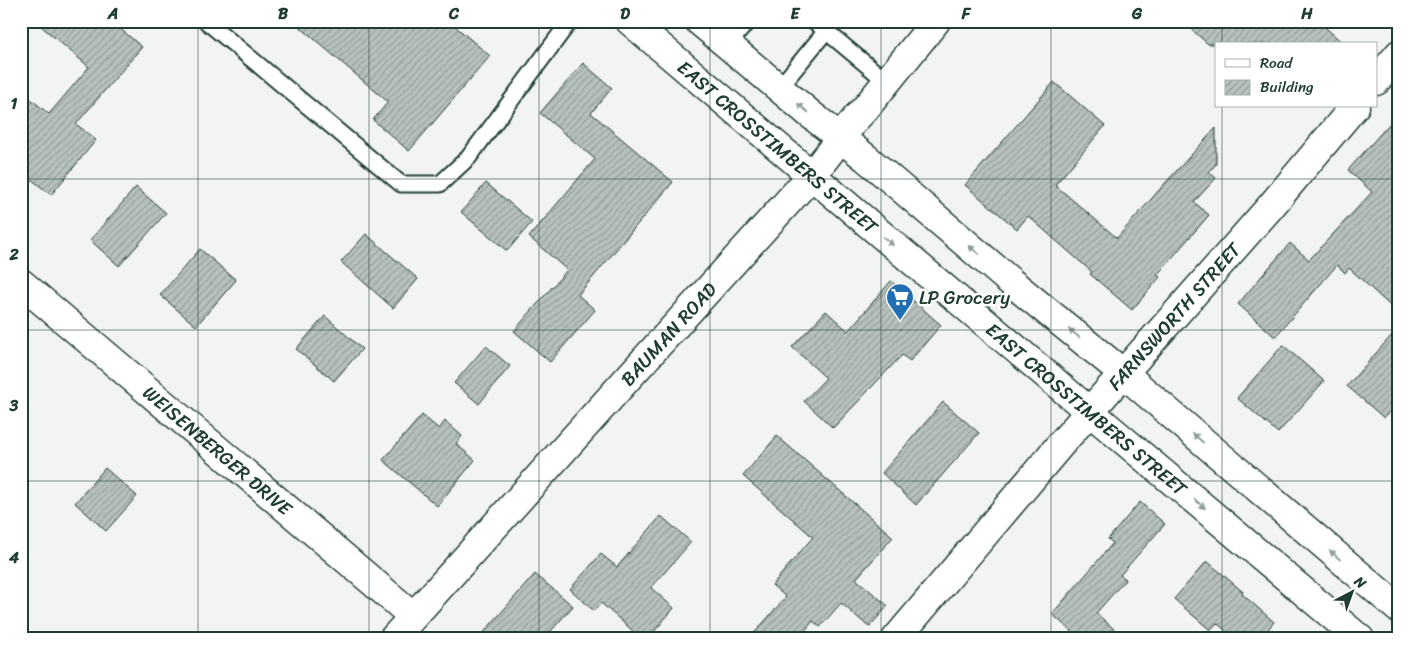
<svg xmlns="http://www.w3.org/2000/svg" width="1420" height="660" viewBox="0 0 1420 660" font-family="Sriracha,sans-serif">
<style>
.building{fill:url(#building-hatch);stroke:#1f3d34}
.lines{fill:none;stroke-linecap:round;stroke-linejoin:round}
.service-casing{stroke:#1f3d34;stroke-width:19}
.minor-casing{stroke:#1f3d34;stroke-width:31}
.tertiary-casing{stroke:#1f3d34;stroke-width:31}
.secondary-casing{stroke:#1f3d34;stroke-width:31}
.service{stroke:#fff;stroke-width:15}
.minor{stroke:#fff;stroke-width:28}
.tertiary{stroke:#fff;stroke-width:28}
.secondary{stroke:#fff;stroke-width:28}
.oneway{fill:#8f9e9a}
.grid{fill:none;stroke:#1f3d34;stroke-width:1;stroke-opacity:0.55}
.labels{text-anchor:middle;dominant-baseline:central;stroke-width:4.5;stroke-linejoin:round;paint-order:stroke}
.street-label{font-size:19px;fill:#1f3d34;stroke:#fff}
.poi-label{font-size:19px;fill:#1f3d34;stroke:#fff;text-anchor:start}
.neatline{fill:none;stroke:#1f3d34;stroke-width:2}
.grid-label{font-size:16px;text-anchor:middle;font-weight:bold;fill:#1f3d34}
</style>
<defs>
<pattern id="building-hatch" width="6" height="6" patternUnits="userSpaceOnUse" patternTransform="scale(1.25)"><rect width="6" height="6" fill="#b7c1bd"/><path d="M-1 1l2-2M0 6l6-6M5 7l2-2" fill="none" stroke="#949e9a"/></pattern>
</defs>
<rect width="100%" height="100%" fill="#f2f3f3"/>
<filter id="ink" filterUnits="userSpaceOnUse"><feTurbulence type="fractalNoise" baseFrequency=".02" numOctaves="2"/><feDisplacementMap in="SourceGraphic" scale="10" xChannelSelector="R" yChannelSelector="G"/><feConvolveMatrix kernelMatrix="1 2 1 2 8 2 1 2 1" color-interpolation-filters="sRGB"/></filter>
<g filter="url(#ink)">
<path class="building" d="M35,21H111L142,47L76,124L96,140L51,195L21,171V91L49,114L89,67Z
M293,21H449L490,56L409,151L373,120L388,102Z
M1182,21H1318L1344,44H1208Z
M583,63L612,88L591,113L673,182L578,295L595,310L550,362L514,331L567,270L529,237L595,159L540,113Z
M1054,82L1105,126L1055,185L1117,238L1168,180L1216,128V164L1209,172L1216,178L1194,202L1209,215L1157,275L1160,277L1132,310L1090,274L1092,272L1028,216L1017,229L965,185Z
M1399,113V314L1349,268L1345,273L1337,265L1275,337L1238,304L1290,243L1309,260L1372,192L1348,170Z
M486,183L532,222L507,251L461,212Z
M136,187L166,213L119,266L90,240Z
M366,234L418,279L393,308L341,262Z
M200,249L236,280L196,326L160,295Z
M891,281L941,325L910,361L902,355L833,428L804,401L826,378L792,347L826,311L848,331Z
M325,316L362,349L334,381L296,349Z
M1399,327V401L1384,418L1347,386Z
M1283,345L1324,381L1278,433L1237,398Z
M486,346L510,366L479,404L454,383Z
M943,402L979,433L916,505L882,473Z
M422,415L439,429L445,421L462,436L456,444L475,460L437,506L383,460Z
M777,436L893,537L856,579L888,606L869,627L841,603L820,627L813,621L798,639H749L786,597L772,585L813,537L743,476Z
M105,468L137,496L106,531L75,503Z
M1140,502L1165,524L1120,575L1126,579L1096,613L1125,639H1080L1052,614L1113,543L1108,539Z
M661,516L691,542L651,588L674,608L648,639H642L601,603L594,611L570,589L601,554L617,567Z
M1207,561L1243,592L1242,594L1274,622L1260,639H1235L1217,623L1210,630L1174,599Z
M535,574L573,606L544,639H478Z"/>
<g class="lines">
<g class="service-casing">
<path id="service" d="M206,21L401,184H440L469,157L570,21
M814,21L886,81
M728,45L748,21
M779,88L826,31"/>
</g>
<g class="minor-casing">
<g id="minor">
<path d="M1376,81L1399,54"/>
<path id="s1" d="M21,283L413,616"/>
<path id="s2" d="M393,639L638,367L786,204L812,175"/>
<path id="s3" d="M896,639L1060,445L1272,205L1355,106"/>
</g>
</g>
<g class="tertiary-casing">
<path id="tertiary" d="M812,175L857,117L864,110L936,21"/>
</g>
<g class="secondary-casing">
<g id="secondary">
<path id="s4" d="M630,21L1089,411L1360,639"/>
<path d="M699,21L810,114L866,158L1011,282L1123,373L1399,609"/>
</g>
</g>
<use href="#service" class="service"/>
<use href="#minor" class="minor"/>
<use href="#tertiary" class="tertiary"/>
<use href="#secondary" class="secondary"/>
</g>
<defs><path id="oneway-solid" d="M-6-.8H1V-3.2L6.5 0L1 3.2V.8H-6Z" transform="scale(1.25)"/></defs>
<g class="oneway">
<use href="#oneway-solid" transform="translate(803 108) rotate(-140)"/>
<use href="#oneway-solid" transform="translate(888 241) rotate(40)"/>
<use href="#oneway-solid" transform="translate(974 250) rotate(-140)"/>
<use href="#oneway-solid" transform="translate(1074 333) rotate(-141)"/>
<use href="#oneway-solid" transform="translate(1198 438) rotate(-139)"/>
<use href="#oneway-solid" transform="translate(1200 504) rotate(40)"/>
<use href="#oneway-solid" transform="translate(1335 555) rotate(-139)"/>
</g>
</g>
<path class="grid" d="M198,21V639M369,21V639M539,21V639M710,21V639M881,21V639M1051,21V639M1222,21V44M1222,106V639M21,179H1399M21,330H1399M21,481H1399"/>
<defs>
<g id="supermarket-pin" transform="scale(1.4375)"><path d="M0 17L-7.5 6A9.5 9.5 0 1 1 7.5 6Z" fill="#1f6fb2" stroke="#fff"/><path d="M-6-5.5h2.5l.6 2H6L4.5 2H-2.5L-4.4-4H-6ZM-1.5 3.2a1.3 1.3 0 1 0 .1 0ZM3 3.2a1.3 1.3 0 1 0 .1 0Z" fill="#fff"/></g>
</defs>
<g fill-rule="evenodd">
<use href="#supermarket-pin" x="900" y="297"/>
</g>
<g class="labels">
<g class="street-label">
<text stroke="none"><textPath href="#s4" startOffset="194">EAST CROSSTIMBERS STREET</textPath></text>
<text stroke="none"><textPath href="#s3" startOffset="426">FARNSWORTH STREET</textPath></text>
<text stroke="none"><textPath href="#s2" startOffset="411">BAUMAN ROAD</textPath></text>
<text stroke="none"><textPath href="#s4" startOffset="599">EAST CROSSTIMBERS STREET</textPath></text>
<text stroke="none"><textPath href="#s1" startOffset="258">WEISENBERGER DRIVE</textPath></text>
</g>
<g class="poi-label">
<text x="919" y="297">LP Grocery</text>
</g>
</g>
<rect width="1420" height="660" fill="none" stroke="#fff" stroke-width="55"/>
<rect x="1215" y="42" width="162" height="65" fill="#ffffff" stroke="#a5b1ae"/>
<rect x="1225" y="59" width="25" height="8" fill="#ffffff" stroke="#a5b1ae"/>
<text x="1260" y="68" font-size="15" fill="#1f3d34">Road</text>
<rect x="1225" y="80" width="25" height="15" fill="url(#building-hatch)" stroke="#a5b1ae"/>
<text x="1260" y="92" font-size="15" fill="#1f3d34">Building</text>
<g transform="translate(1352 592) rotate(41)" stroke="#ffffff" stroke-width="4" paint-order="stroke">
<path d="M0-4L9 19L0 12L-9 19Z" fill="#1f3d34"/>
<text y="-8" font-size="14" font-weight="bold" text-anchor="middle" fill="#1f3d34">N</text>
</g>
<rect x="28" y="28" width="1364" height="604" class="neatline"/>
<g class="grid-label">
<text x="113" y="19">A</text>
<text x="283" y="19">B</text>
<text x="454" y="19">C</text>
<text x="625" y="19">D</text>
<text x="795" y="19">E</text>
<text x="966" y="19">F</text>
<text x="1137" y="19">G</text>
<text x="1307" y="19">H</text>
<text x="14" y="109">1</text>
<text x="14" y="260">2</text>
<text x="14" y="411">3</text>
<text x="14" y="563">4</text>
</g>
</svg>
